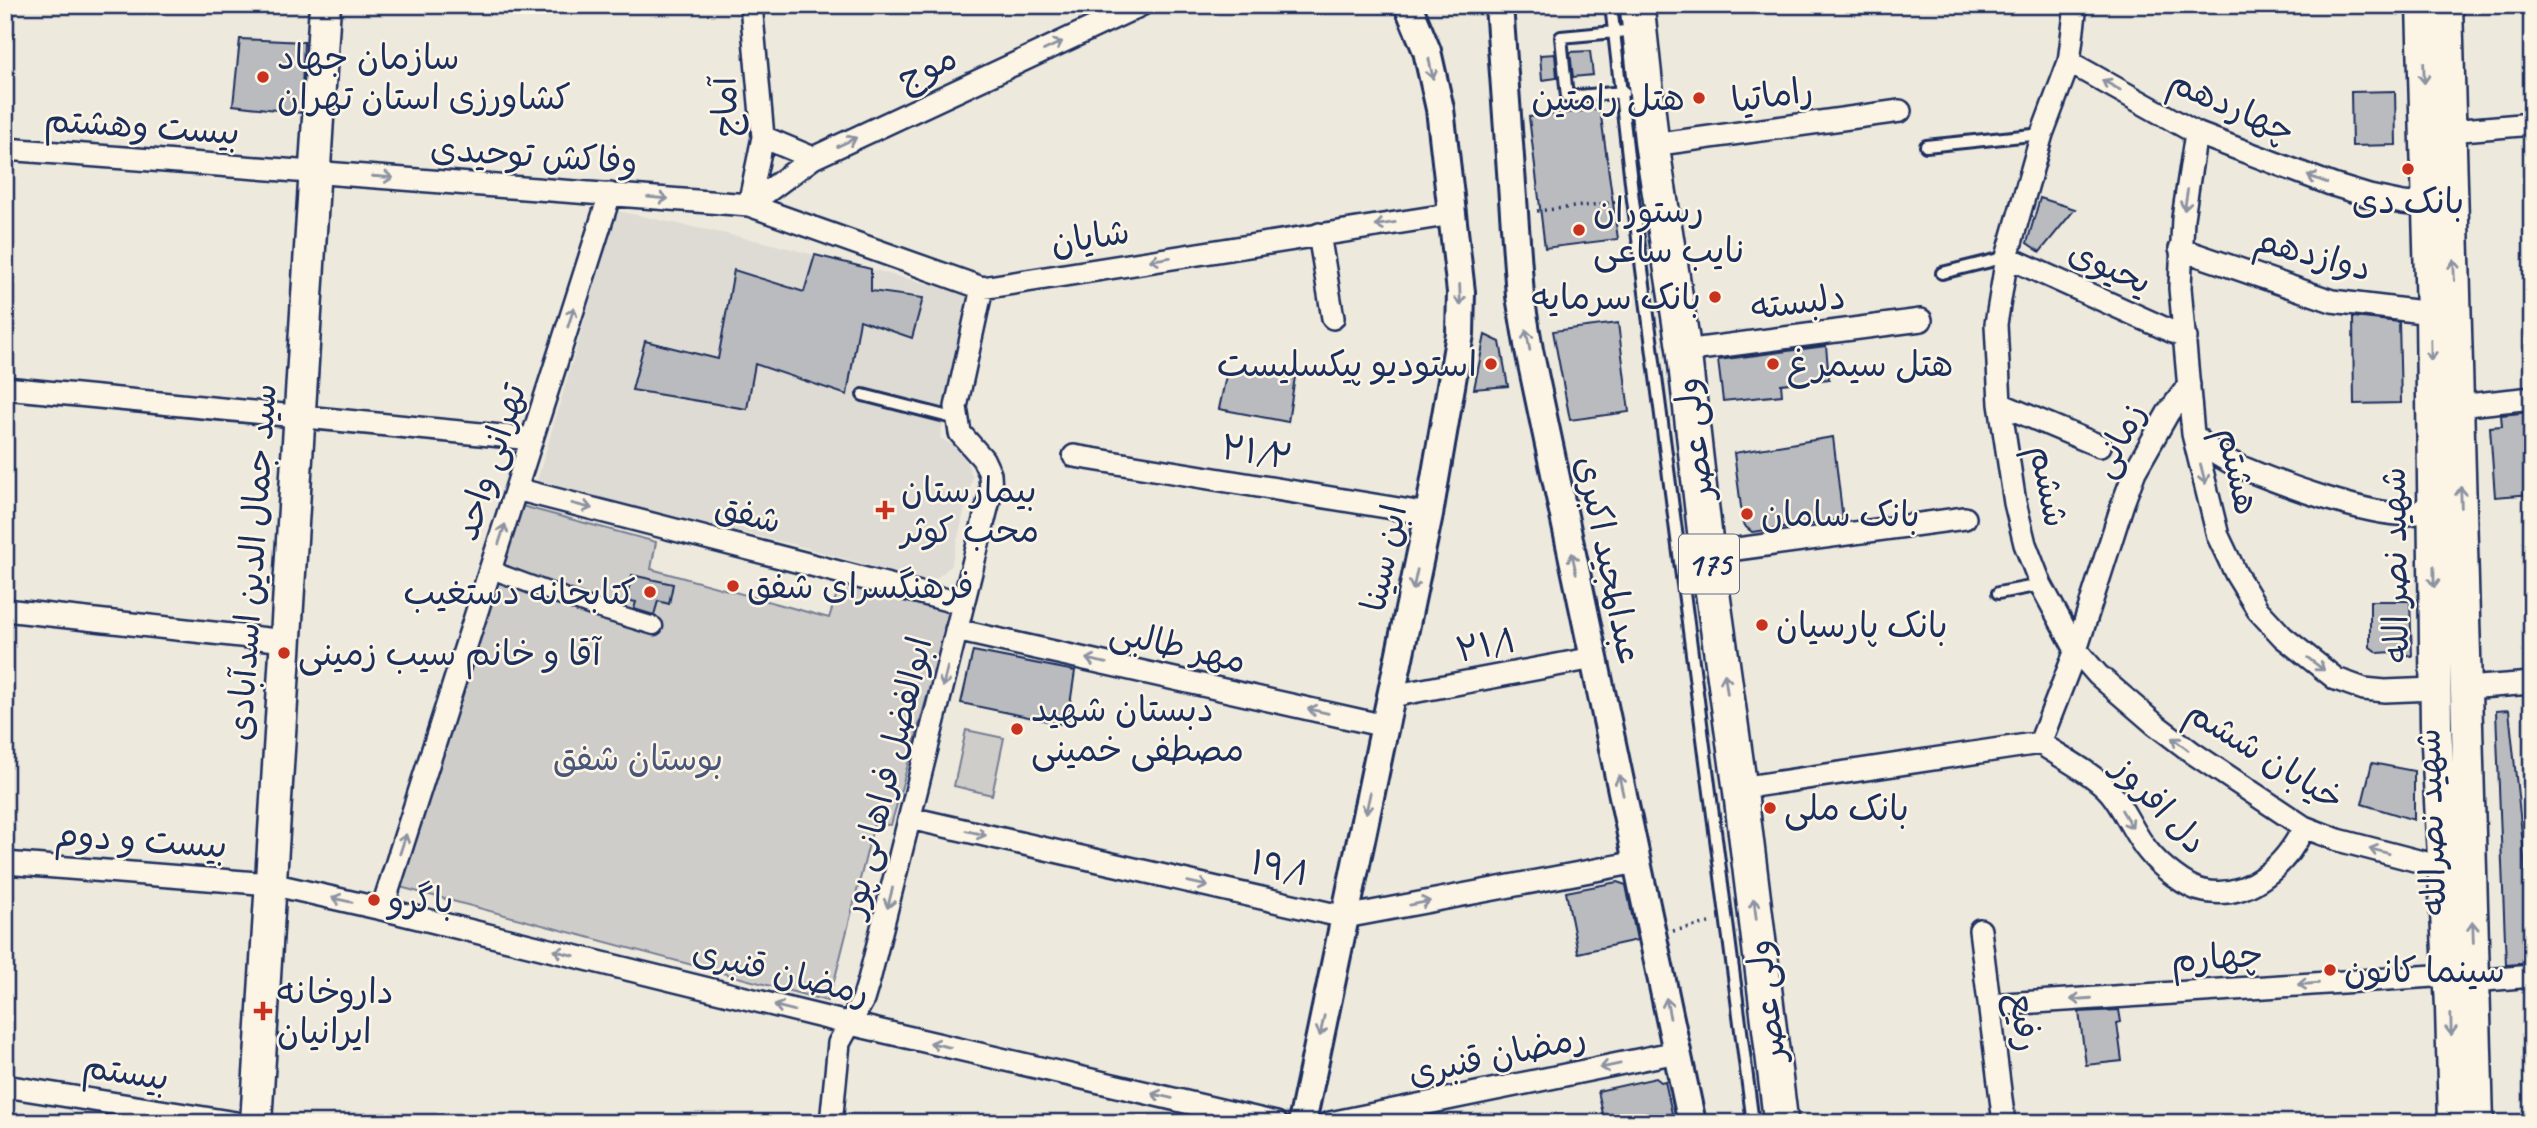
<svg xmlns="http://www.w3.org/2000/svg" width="2537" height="1128" viewBox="0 0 2537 1128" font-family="Caveat,'Playpen Sans Arabic',sans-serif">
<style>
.built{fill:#dedbd4}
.green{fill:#cfcdca;stroke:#757e94;stroke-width:2}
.building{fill:#babbbe;stroke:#1b2f5e;stroke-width:2}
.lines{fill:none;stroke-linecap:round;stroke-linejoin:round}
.service-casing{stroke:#1b2f5e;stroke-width:16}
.pedestrian-casing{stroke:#1b2f5e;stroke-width:21}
.minor-casing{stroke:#1b2f5e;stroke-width:26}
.tertiary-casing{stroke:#1b2f5e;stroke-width:32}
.secondary-casing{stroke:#1b2f5e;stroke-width:35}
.primary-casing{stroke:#1b2f5e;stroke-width:38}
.path{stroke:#1b2f5e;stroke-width:3.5;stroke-dasharray:2 5;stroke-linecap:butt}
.service{stroke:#fcf5e5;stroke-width:10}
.pedestrian{stroke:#fcf5e5;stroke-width:16}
.minor{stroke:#fcf5e5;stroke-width:21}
.tertiary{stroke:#fcf5e5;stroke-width:26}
.secondary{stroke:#fcf5e5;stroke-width:30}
.primary{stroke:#fcf5e5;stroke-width:33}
.oneway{stroke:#8c92a2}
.poi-dot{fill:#c8321e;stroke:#fcf5e5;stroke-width:2.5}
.labels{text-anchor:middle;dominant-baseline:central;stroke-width:5;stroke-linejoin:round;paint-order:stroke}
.shield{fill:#fcf5e5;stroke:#5e6a86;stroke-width:2}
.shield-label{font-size:33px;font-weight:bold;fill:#1b2f5e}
.poi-label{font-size:35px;fill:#1b2f5e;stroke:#fcf5e5;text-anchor:start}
.street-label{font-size:35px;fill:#1b2f5e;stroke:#fcf5e5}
.park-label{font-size:35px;fill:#485679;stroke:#fcf5e5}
</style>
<rect width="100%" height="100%" fill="#eee9dd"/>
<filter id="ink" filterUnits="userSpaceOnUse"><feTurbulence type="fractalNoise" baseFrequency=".0143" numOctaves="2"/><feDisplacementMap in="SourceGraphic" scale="14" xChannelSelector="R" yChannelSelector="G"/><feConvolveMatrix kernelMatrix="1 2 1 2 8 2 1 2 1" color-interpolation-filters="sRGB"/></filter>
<g filter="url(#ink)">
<path class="built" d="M617,211L764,242L971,295L940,438L960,449L973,476L951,566L931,583L796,545L536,484Z"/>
<path class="green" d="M518,505L656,542L651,569L829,618L840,584L951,611L891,825L874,824L835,978L827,1001L400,887Z
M966,730L1004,738L992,795L954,786Z"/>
<path class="building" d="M240,39L304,42L301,113L233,105Z
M1590,51L1593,75L1573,77L1570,52Z
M1555,54L1557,78L1542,80L1540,55Z
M2395,91L2396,145L2352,146L2351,92Z
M1600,109L1618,239L1545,248L1529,117Z
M2040,198L2075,209L2040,252L2027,243Z
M815,255L871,269V291L923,298L912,338L860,320L847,395L755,364L747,409L632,390L645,341L718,359L734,270L804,292Z
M2353,317L2399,322L2401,403L2354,404Z
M1618,323L1629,412L1570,420L1553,331Z
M1485,335L1500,342L1508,386L1474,389Z
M1826,346L1829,379L1781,384L1782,395L1723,401L1718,360Z
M1227,371L1295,377L1288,422L1219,409Z
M2532,412V494L2495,497L2490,427L2502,426L2501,415Z
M1833,437L1843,520L1752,532L1746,527L1743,522L1734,453Z
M632,575L673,584L669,604L658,601L654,615L634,609L636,602L626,600Z
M2370,601H2410L2412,656L2393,652L2378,653L2370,647Z
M973,651L1075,671L1067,725L961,703Z
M2509,710L2523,844L2532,963L2506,965L2496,711Z
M2372,763L2414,771V820L2362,804Z
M1617,882L1626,885L1637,940L1578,953L1566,892Z
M2119,1010L2121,1022L2117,1023L2122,1061L2086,1065L2079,1012Z
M1656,1078L1661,1082L1665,1081L1674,1123H1605L1598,1091Z"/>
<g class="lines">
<g class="service-casing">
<path id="service" d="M1611,5L1633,200L1753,1123
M1624,92L1567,97L1561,37L1637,30
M1926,146L2042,134
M1942,273L2007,257
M863,395L957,419
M1998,593L2041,585"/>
</g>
<g class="pedestrian-casing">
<path id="pedestrian" d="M491,567L502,574L594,608L654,626"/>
</g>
<g class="minor-casing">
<path id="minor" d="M2076,5L2069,62L2042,134L2007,257L1996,324L2000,404L2015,503L2025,544L2041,585L2076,650L2098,675L2156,725L2193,753L2304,827L2338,840L2445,868
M2069,62L2196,133L2333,185L2369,196L2403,203L2413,204L2428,194
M2450,131L2532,124
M2196,133L2183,218L2180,288L2193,434L2218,536L2236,574L2258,610L2283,637L2336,679L2364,689L2385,691L2435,689
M763,137L813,158
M1652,145L1900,111
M5,149L749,205L982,288L1453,214
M749,205L813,158L1141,5
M749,205L763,137L751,5
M1319,234L1333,318
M2180,249L2332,301L2431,313
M2007,257L2186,338
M1684,351L1921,320
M5,388L532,439
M2000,404L2100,446
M2458,406L2532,398
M2193,434C2203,445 2215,454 2228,461C2262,478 2381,522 2416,513C2423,511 2428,505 2433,500
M1074,456L1429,514
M516,489L963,604
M1707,553L1965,518
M5,610L286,641
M956,630L1385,726
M2466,688L2532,683
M1391,696L1594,658
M2040,743L2076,650L2123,503L2135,471L2168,413L2189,385
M1740,788L2040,743C2061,757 2094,774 2110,792C2125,810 2133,833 2148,851C2159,865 2186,888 2204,891C2249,900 2286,865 2304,827
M910,818L1345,917L1638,862
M5,863L271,884L382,909L851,1024L1276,1123
M382,909L610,194
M1980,930L2004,1123
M2474,981L2532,976
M1990,1005L2449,975
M5,1086L236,1123
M831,1123L839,1043L863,1000L869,980L991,492L990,474L983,459L960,433L956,407L982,288
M1330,1123L1677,1052"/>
</g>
<g class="tertiary-casing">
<path id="tertiary" d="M1499,5L1520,296L1529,350L1692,1123
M1302,1123L1429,514L1460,334L1461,292L1440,109L1427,51L1408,5"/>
</g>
<g class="secondary-casing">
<path id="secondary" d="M2422,5L2431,313L2436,726L2451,1007L2454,1123
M2447,5L2478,1123
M256,1123L325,5"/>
</g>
<g class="primary-casing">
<path id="primary" d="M1637,5L1652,145L1684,351L1707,553L1740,788L1781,1123"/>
</g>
<path class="path" d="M1537,211L1619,202
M1673,931L1709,923"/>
<use href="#service" class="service"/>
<use href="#pedestrian" class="pedestrian"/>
<use href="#minor" class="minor"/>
<use href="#tertiary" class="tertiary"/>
<use href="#secondary" class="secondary"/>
<use href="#primary" class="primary"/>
</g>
<defs><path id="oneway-shaft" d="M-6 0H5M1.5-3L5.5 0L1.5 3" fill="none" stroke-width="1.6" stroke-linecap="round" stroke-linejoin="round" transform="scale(1.75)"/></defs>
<g class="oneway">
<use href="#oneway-shaft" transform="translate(1053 46) rotate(-25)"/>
<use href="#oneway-shaft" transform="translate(1431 69) rotate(78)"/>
<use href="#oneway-shaft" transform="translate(2424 73) rotate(88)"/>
<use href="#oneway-shaft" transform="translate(2111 85) rotate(-151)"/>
<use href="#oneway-shaft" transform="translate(847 142) rotate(-25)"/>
<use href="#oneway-shaft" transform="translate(383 177) rotate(4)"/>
<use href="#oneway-shaft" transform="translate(2317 179) rotate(-159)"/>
<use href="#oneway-shaft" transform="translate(658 198) rotate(5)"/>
<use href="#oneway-shaft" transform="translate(2186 200) rotate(99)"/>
<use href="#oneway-shaft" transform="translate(1385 224) rotate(171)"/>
<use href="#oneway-shaft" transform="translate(1160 259) rotate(171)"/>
<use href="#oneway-shaft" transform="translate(2454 270) rotate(-92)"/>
<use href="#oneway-shaft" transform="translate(1460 295) rotate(88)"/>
<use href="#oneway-shaft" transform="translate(571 317) rotate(-72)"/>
<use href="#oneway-shaft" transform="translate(1528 340) rotate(-100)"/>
<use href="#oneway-shaft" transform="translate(2431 350) rotate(89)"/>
<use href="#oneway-shaft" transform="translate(2203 474) rotate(76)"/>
<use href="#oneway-shaft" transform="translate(2461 497) rotate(-92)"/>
<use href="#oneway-shaft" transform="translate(582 506) rotate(14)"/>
<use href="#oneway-shaft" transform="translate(502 534) rotate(-72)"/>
<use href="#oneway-shaft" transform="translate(1574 563) rotate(-102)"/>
<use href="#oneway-shaft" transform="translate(2434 577) rotate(89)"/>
<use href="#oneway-shaft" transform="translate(1415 580) rotate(102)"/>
<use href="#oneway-shaft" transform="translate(1096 661) rotate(-167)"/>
<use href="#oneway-shaft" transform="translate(2316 664) rotate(37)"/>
<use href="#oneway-shaft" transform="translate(945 677) rotate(104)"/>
<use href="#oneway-shaft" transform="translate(1726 684) rotate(-98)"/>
<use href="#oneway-shaft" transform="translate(1318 711) rotate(-167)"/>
<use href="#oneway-shaft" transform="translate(2180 744) rotate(-143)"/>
<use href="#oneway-shaft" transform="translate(1621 785) rotate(-102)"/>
<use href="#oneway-shaft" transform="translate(1368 803) rotate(102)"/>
<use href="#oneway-shaft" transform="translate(2127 819) rotate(59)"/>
<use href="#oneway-shaft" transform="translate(976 833) rotate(13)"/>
<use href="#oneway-shaft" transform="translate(403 844) rotate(-72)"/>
<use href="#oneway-shaft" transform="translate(2379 851) rotate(-165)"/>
<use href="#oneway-shaft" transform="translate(1198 884) rotate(13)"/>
<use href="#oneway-shaft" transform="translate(890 898) rotate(104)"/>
<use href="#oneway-shaft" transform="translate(342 900) rotate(-167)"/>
<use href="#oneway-shaft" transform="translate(1420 903) rotate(-11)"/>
<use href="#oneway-shaft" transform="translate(1755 909) rotate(-97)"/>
<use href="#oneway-shaft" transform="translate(2473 932) rotate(-92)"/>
<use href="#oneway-shaft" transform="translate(564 953) rotate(-166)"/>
<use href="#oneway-shaft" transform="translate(2308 984) rotate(176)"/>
<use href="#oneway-shaft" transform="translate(2081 999) rotate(176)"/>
<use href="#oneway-shaft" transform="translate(784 1008) rotate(-166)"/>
<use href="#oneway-shaft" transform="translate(1668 1008) rotate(-101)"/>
<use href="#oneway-shaft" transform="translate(2451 1025) rotate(89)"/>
<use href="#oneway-shaft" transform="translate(1322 1026) rotate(102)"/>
<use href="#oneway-shaft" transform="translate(940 1045) rotate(-167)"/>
<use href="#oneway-shaft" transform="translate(1610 1066) rotate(168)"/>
<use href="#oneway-shaft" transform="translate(1162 1096) rotate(-167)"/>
</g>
</g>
<g class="poi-dot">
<circle cx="263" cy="77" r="7"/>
<circle cx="1699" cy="98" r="7"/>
<circle cx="2408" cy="169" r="7"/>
<circle cx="1579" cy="230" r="7"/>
<circle cx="1715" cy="297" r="7"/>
<circle cx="1491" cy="364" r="7"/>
<circle cx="1773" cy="364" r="7"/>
<path d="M881.5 499.5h7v7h7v7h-7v7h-7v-7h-7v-7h7z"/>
<circle cx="1747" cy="514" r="7"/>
<circle cx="733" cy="586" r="7"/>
<circle cx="650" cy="592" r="7"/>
<circle cx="1762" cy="625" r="7"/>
<circle cx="284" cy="653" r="7"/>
<circle cx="1017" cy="729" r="7"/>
<circle cx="1770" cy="808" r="7"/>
<circle cx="374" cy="900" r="7"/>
<circle cx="2330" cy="970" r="7"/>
<path d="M259.5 1000.5h7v7h7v7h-7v7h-7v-7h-7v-7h7z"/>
</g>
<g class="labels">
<rect class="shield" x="1679" y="534.5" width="60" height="59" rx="5"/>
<g class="shield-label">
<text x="1709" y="564">175</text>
</g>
<g class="poi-label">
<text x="277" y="57">سازمان جهاد<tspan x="277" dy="40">کشاورزی استان تهران</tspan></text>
<text x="1685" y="98" text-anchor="end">هتل رامتین</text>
<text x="2408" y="201" text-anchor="middle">بانک دی</text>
<text x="1593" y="210">رستوران<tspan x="1593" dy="40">نایب ساعی</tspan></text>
<text x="1701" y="297" text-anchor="end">بانک سرمایه</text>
<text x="1477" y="364" text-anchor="end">استودیو پیکسلیست</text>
<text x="1787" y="364">هتل سیمرغ</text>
<text x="901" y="490">بیمارستان<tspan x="901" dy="40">محب کوثر</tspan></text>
<text x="1761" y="514">بانک سامان</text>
<text x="747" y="586">فرهنگسرای شفق</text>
<text x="636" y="592" text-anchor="end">کتابخانه دستغیب</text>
<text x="1776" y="625">بانک پارسیان</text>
<text x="298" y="653">آقا و خانم سیب زمینی</text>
<text x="1031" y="709">دبستان شهید<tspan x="1031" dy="40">مصطفی خمینی</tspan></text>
<text x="1784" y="808">بانک ملی</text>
<text x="388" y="900">باگرو</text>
<text x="2344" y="970">سینما کانون</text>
<text x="277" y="991">داروخانه<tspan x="277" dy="40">ایرانیان</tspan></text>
</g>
<g class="street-label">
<text transform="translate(927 68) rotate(-25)">موج</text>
<text transform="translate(1772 95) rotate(-8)">راماتیا</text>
<text transform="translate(2232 106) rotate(24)">چهاردهم</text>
<text transform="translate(725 107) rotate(-92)">آماج</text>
<text transform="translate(142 126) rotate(4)">بیست وهشتم</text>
<text transform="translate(534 155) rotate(4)">وفاکش توحیدی</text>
<text transform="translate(1090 237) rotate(-9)">شایان</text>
<text transform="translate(2313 254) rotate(15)">دوازدهم</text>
<text transform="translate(2110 267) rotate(24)">یحیوی</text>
<text transform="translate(1798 302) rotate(-7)">دلبسته</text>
<text transform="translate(1694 439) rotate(-97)">ولی عصر</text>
<text transform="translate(2118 440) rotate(-63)">زمانی</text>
<text transform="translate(1257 452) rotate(9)">۲۱/۲</text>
<text transform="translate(490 462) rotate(-72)">تهرانی واحد</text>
<text transform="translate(2238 471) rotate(77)">هشتم</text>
<text transform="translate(2049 486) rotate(79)">ششم</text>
<text transform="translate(748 514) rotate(14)">شفق</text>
<text transform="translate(1384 558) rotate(-78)">ابن سینا</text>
<text transform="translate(1609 560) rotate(78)">عبدالمجید اکبری</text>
<text transform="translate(252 562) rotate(-86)">سید جمال الدین اسدآبادی</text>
<text transform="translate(2395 565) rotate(-91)">شهید نصر الله</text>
<text transform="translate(1486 645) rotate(-11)">۲۱/۱</text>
<text transform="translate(1178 646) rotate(13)">مهر طالبی</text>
<text transform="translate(2265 755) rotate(32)">خیابان ششم</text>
<text transform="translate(886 777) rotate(-76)">ابوالفضل فراهانی پور</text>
<text transform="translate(2160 805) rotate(47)">دل افروز</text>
<text transform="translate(2431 822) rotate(-92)">شهید نصرالله</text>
<text transform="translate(141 840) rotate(4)">بیست و دوم</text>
<text transform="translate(1280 868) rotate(13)">۱۹/۱</text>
<text transform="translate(2217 957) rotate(-4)">چهارم</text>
<text transform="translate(781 972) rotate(14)">رمضان قنبری</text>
<text transform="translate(1766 1001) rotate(-97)">ولی عصر</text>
<text transform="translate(2025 1022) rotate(83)">رفیع</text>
<text transform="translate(1497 1055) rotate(-12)">رمضان قنبری</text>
<text transform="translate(126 1072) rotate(9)">بیستم</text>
</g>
<g class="park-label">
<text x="638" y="758">بوستان شفق</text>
</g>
</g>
<rect width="2537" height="1128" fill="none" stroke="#fcf5e5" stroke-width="28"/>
<rect x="14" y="14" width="2509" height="1100" fill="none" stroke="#1b2f5e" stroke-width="2.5" filter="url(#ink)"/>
</svg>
